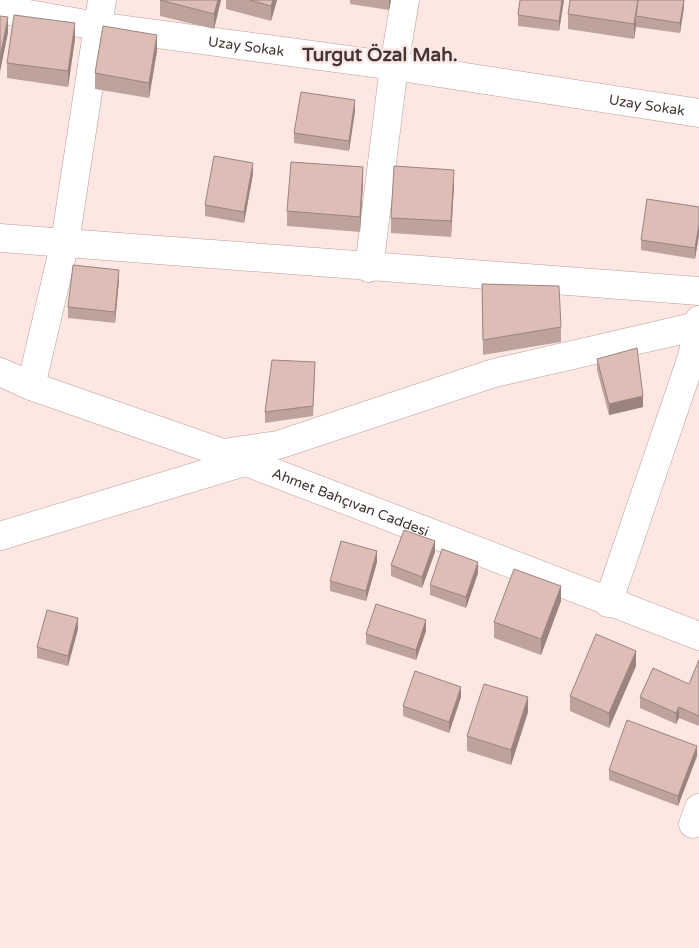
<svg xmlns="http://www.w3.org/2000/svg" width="699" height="948" viewBox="0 0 699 948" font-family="'Varela Round',sans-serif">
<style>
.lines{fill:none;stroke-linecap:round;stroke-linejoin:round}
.street-casing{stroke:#bc9d96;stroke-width:29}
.secondary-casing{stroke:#bc9d96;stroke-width:29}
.street{stroke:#fff;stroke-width:28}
.secondary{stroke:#fff;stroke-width:28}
.wall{fill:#bea39d}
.shaded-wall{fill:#9b847f}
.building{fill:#ddbdb6;stroke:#9b847f}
.labels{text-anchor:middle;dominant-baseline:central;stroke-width:5;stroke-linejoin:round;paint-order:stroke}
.street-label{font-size:14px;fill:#433633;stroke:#fce7e3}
.district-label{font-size:19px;font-weight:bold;fill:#433633;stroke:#fce7e3}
</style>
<rect width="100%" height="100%" fill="#fce7e3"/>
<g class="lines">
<g class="street-casing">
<g id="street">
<path id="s1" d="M0,9L97,26L394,66L699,113"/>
<path d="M0,238L699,291"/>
<path d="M369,268L394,66L405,0"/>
<path d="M31,386L65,242L102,0"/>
<path d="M223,453L278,445L494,373L698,326"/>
<path d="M608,603L692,357L699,320"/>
<path d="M693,824L699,808"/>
</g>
</g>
<g class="secondary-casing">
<g id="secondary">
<path id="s2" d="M0,372L31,386L223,453L699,636"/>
<path d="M0,536L244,462"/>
</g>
</g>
<use href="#street" class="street"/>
<use href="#secondary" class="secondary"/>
</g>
<path class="wall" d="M160,0H221L214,29L160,16Z
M226,0H277L271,21L226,9Z
M350,0H391L389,10L350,4Z
M520,0H564L559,31L518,26V15Z
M684,0V7L680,33L636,27L634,39L568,29V14Z
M75,39L68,87L7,78V63Z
M157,51L149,98L95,89V73Z
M355,111L349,151L294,143V133Z
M253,174L244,223L205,216V205Z
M363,183L360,232L287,226V211Z
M454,185L451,237L391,233V218Z
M699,207V235L695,259L641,250V240Z
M119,280L115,323L68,318V307Z
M482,284L561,327V342L483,355Z
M597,359L643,407L609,415L597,370Z
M315,373L313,416L265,423V412Z
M435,552L422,588L391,576V565Z
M377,562L366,601L330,591V581Z
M478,573L466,608L430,595V585Z
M561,601L541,655L494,638V622Z
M78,629L68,666L37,658V647Z
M426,631L416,660L366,644V634Z
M699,660V726L679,718L676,724L640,708V697L689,684Z
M636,666L609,728L570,711V696Z
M461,697L449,733L403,716V706Z
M528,712L511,765L467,751V736Z
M697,756L678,806L609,780V770Z"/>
<path class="shaded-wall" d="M218,0H221L214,29V14Z
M273,0H277L271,21V6Z
M389,0H391L389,10Z
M562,0H564L559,31V21Z
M684,0V7L680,33V23Z
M636,16V27L634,39V24Z
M8,17V33L0,72V57Z
M75,23V39L68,87V71Z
M157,35V51L149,98V83Z
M355,100V111L349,151V141Z
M253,163V174L244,223V212Z
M363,167V183L360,232V217Z
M454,170V185L451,237V221Z
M699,224V235L695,259V248Z
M119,270V280L115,323V312Z
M643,396V407L609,415V404Z
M435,541V552L422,588V577Z
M377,551V562L366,601V591Z
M478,562V573L466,608V597Z
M561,586V601L541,655V639Z
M78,618V629L68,666V656Z
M426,620V631L416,660V650Z
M636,651V666L609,728V713Z
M461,687V697L449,733V722Z
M528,697V712L511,765V750Z
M679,707V718L676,724V713Z
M697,746V756L678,806V796Z"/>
<path class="building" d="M160,0H218L214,14Z
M250,0H273L271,6Z
M520,0H562L559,21L518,15Z
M570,0H638L634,24L568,14Z
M638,0H684L680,23L636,16Z
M14,15L75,23L68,71L7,63Z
M0,16L8,17L0,57Z
M103,26L157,35L149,83L95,73Z
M301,92L355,100L349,141L294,133Z
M214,156L253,163L244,212L205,205Z
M291,162L363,167L360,217L287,211Z
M394,166L454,170L451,221L391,218Z
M647,199L699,207V224L695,248L641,240Z
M73,265L119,270L115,312L68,307Z
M482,284L559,286L561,327L483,340Z
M637,348L643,396L609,404L597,359Z
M272,360L315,362L313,406L265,412Z
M404,530L435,541L422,577L391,565Z
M341,541L377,551L366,591L330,581Z
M442,549L478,562L466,597L430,585Z
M514,569L561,586L541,639L494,622Z
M376,604L426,620L416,650L366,634Z
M47,610L78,618L68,656L37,647Z
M596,634L636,651L609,713L570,696Z
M699,660V716L679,707L676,713L640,697L653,668L689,684Z
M415,671L461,687L449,722L403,706Z
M484,684L528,697L511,750L467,736Z
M627,720L697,746L678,796L609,770Z"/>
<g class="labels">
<g class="street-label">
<text stroke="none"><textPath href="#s1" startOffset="249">Uzay Sokak</textPath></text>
<text stroke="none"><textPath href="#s1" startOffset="654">Uzay Sokak</textPath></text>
<text stroke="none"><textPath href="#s2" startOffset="374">Ahmet Bahçıvan Caddesi</textPath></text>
</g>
<g class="district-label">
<text x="380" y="55">Turgut Özal Mah.</text>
</g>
</g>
</svg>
